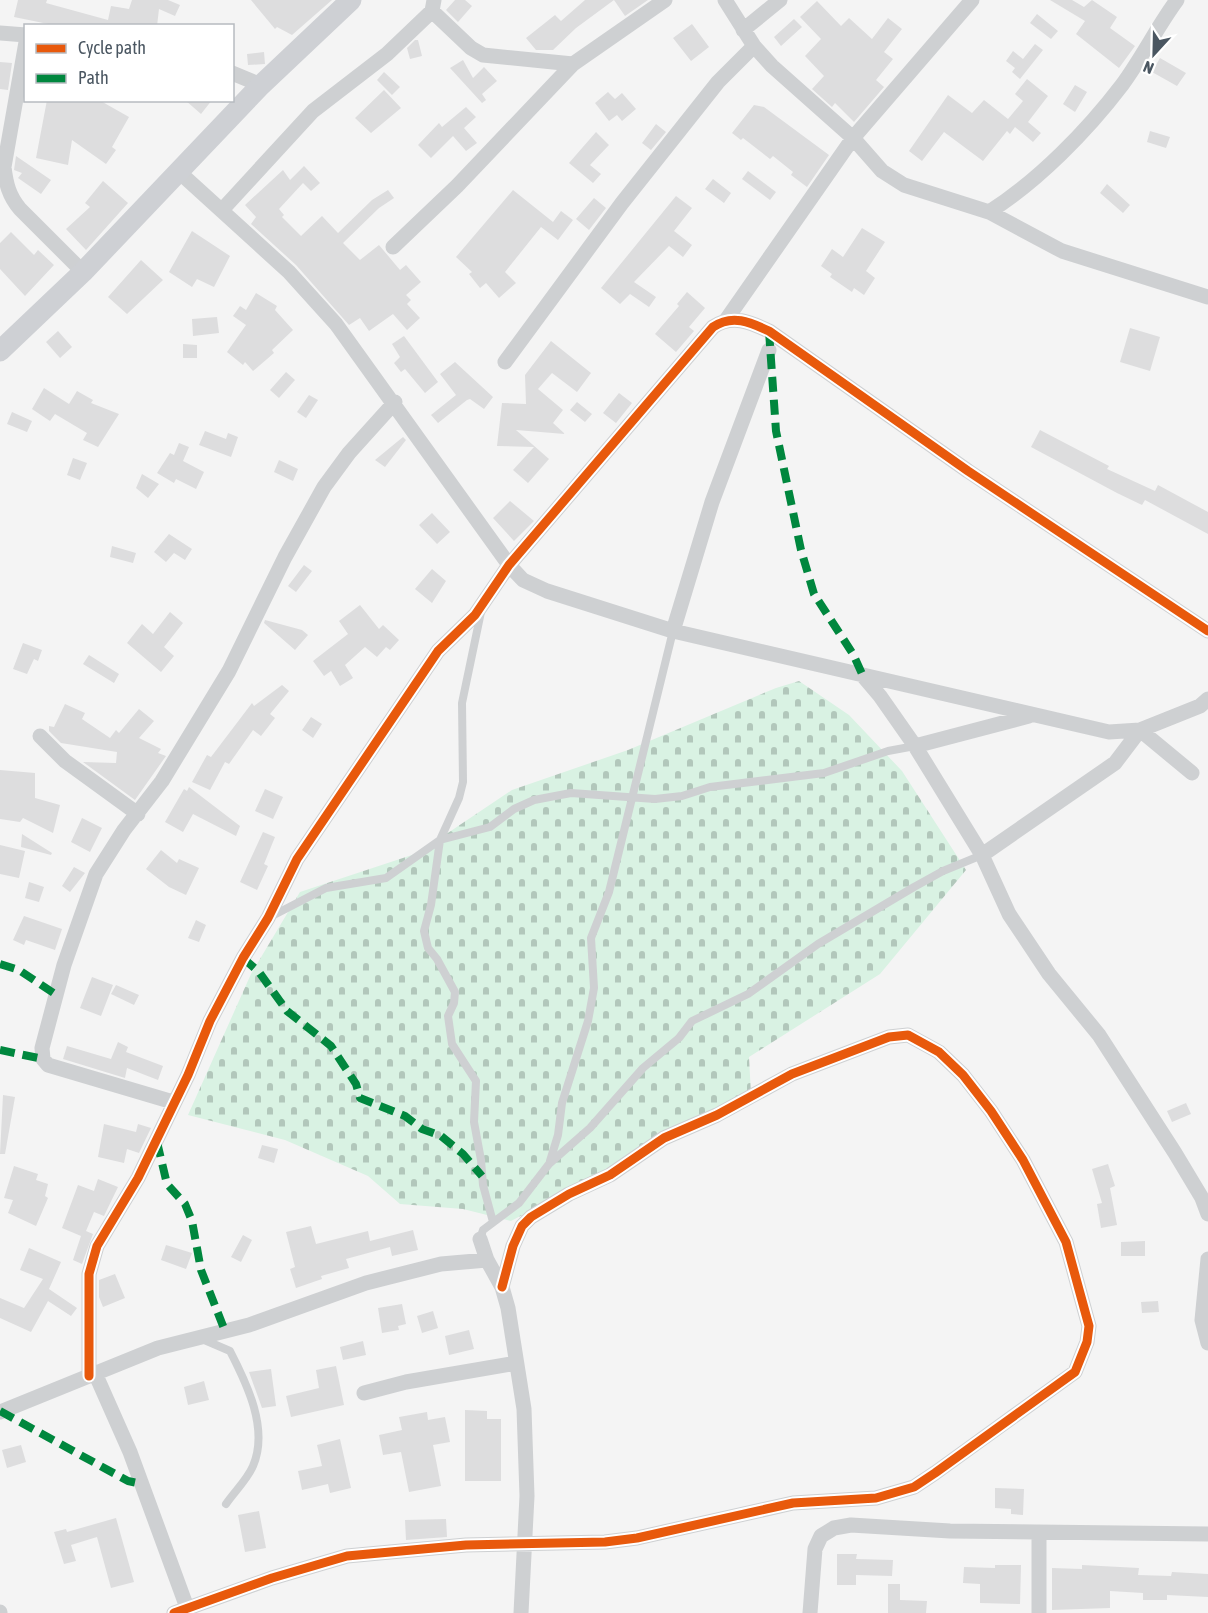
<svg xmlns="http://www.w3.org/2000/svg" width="1208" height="1613" viewBox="0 0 1208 1613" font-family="'Asap Condensed',sans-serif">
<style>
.cemetery{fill:url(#cemetery-stones)}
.building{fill:#ddddde}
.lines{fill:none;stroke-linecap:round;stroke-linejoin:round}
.lane{stroke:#ced0d2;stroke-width:8}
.street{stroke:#ced0d2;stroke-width:15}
.secondary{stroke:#ced0d4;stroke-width:21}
.quiet{stroke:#00873e;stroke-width:8;stroke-dasharray:15 8;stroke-linecap:butt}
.cycleway-casing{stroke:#fff;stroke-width:13}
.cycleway{stroke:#e8590c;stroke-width:9}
</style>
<defs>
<pattern id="cemetery-stones" width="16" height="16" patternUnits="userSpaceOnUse" patternTransform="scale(1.5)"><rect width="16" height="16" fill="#d9f2e3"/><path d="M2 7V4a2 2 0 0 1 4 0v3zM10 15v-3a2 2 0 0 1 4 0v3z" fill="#b2c7bb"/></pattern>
</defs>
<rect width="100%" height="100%" fill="#f4f4f4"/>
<path class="cemetery" d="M799,681L849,715L902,771L966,870L880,974L749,1057L751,1094L511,1221L463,1209L400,1204L368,1176L285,1140L188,1115L251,974L300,892L418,853L512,790L628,750L776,688Z"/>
<path class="building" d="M18,0H47L46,3L108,20L111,6L129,9L132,0H168L180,5L175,16L159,9L157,26H58L14,17Z
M251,0H332L292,35L277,27L275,29Z
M455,0H465L472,6L458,22L446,10Z
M585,0H648L625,16L614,0L576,28L553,50H536L526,38L555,15L561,21Z
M1050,0H1072L1084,7L1092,0L1117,17L1110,28L1135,46L1119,68L1076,34L1085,21Z
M817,1L841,26L849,18L872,39L888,18L902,29L884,52L893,59L876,80L884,87L854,122L835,103L832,107L812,89L824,76L805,56L821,39L800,17Z
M1037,14L1058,31L1051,39L1030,23Z
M794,19L802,27L781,46L774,37Z
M692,24L709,47L691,61L673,38Z
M415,40H418L422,56L410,59L407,48Z
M1035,44L1043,50L1020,79L1012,72L1015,68L1006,61L1013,51L1023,59Z
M264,52L265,64L248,65L247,54Z
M1160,58L1186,73L1177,86L1152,72Z
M463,60L473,78L484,67L497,81L482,94L486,100L482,103L450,68Z
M0,62L12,63L8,90L0,89Z
M384,72L400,87L392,95L377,80Z
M1027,79L1048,96L1028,122L1041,133L1033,142L1015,127L1010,134L1007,131L983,161L944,132L922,161L909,151L948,95L972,113L984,100L1008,119L1023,101L1015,94Z
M1075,85L1087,92L1075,112L1063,104Z
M384,90L401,108L371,133L355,118Z
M608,92L615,99L622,93L636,109L622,121L617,115L609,121L595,103Z
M47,100H99L129,117L112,147L116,150L106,164L72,140L68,165L36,158Z
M185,100H212L201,114Z
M754,105L764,107L829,155L807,187L791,175L793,172L773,156L770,159L743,138L741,140L732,133Z
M466,107L476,117L464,128L477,143L466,151L453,136L431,158L418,145L439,123L442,127Z
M656,124L666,132L651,150L642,143Z
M1150,131L1170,137L1166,148L1147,142Z
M596,132L609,145L590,165L601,174L593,183L569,163Z
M16,156L51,180L41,194L18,178L22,173L14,170Z
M304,166L320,183L311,191L303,183L279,209L284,215L282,217L301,236L322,216L338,233L372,200L388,190L394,198L379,208L343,243L360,260L379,245L400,270L406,265L421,282L406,295L411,300L407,304L420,318L407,330L393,314L369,331L360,318L349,325L296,265L251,224L256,217L245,205L283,170L290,180Z
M748,171L776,192L770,200L742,179Z
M713,179L731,193L724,203L705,189Z
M103,181L128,203L86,250L66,229L90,207L85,203Z
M1107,184L1130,205L1123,213L1100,193Z
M513,190L553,222L561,211L573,220L558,240L541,227L505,272L516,283L499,298L486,283L480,288L469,274L472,272L456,257Z
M676,196L692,208L674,231L692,245L683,257L669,246L634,282L656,297L649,307L630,294L620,304L601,288Z
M594,198L606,208L589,230L576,219Z
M862,228L885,242L866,271L875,278L864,295L854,288L852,292L830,277L832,274L821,266L832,249L843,257Z
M192,231L230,256L214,287L197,279L192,287L169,272Z
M11,232L34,255L38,250L54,265L25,296L0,269V243Z
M141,260L163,280L127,314L108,297Z
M687,292L705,308L689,327L694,331L676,352L655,334L679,306L677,304Z
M256,293L277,306L275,310L293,330L272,350L274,353L253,371L245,362L243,365L227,352L246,325L233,316L240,306L246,310Z
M217,317L219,333L193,336L192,319Z
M1130,328L1160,337L1150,371L1120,362Z
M58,331L72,347L60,358L46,342Z
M404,336L438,382L425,393L405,369L401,372L394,363L400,357L392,344Z
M551,341L591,373L577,392L552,373L538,389L563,410L553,423L565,434L516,430L549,459L528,483L513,470L534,447L497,446L502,403L526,404L525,375Z
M183,344L197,345V358H183Z
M455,362L493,397L484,409L470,399L467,400L438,423L431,415L456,395L440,374Z
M286,372L295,380L279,398L270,390Z
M44,388L69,404L77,391L93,400L91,403L119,414L98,447L83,440L87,433L55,414L50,421L32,409Z
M619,393L632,403L616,423L603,413Z
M309,395L318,400L306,418L297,412Z
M577,402L592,414L585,422L570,410Z
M12,412L32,421L27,432L7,424Z
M1040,430L1109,466L1107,469L1155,491L1158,485L1208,512V534L1145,500L1142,505L1117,493L1031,447Z
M205,431L226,439L228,433L238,437L231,457L199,445Z
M403,437L406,440L385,467L375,460Z
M179,443L189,447L183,461L204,472L196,489L176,479L174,483L157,473L170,453L174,455Z
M73,458L87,463L80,480L67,475Z
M279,460L298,469L293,481L274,472Z
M142,474L159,484L148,498L136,488Z
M510,501L534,521L514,541L493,518Z
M432,513L450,532L437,544L419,525Z
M169,534L192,549L185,560L174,553L166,562L154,552Z
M112,546L136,553L133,563L110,557Z
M304,565L312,571L296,592L288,586Z
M432,569L446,581L432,603L415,589Z
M360,605L379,629L383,625L399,640L390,650L386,647L377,657L365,647L345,665L353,678L340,686L331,671L324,676L313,661L348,634L339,621Z
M170,612L183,623L164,647L174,656L161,672L127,643L142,624L153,634Z
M265,620L302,630L308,635L295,650L264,623Z
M23,643L42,650L38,661L34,659L27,674L13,669Z
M89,655L119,674L114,683L83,664Z
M282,685L289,691L270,714L275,718L261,736L253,730L229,764L225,762L210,790L192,782L207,755L211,757L252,703L254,706Z
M65,704L85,713L82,719L110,738L116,730L119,733L139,709L154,721L139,738L161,749L158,753L166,756L135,800L83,762L116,763L117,752L61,743L49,731V726L54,727Z
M311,717L322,724L313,738L302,730Z
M0,770L35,773V798L60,805L53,833L23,818L20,822L0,819Z
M189,787L240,826L236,836L193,814L183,832L165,822L184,789L187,791Z
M265,789L283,797L273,819L255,811Z
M82,818L102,828L90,852L71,842Z
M263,832L275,837L264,864L268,866L257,890L240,882Z
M22,834L52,853L51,855L21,847Z
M0,845L25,851L19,878L0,874Z
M161,850L177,863L179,859L199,868L186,895L169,887L146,869Z
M74,867L85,873L70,892L62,886Z
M29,882L44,887L39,902L25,898Z
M24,916L62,929L55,950L26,940L24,945L13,940Z
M196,920L206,925L199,942L188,938Z
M92,977L113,985L101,1016L80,1008Z
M116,985L139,995L134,1005L111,994Z
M118,1042L128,1047L126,1052L163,1066L158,1080L127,1068L125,1078L63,1059L67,1046L111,1059Z
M3,1095L15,1097L5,1154H0Z
M1186,1103L1191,1114L1172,1122L1167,1111Z
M104,1124L136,1132L138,1124L151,1128L139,1153L127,1149L124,1163L98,1157Z
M262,1145L278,1149L274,1163L258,1158Z
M1108,1164L1115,1186L1110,1188L1117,1225L1101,1228L1097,1204L1102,1203L1092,1169Z
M14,1166L38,1174L36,1180L48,1184L45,1196L48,1198L36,1226L8,1213L13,1200L4,1198Z
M98,1179L118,1187L104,1216L94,1212L86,1231L93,1234L82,1264L73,1260L81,1236L62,1228L78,1185L94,1191Z
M311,1226L316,1244L368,1231L370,1241L413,1230L418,1250L392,1256L390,1247L346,1259L349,1268L321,1276L322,1279L296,1288L290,1269L295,1267L286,1232Z
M243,1235L252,1240L241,1262L231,1257Z
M1145,1241V1256H1121V1242Z
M166,1245L192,1253L186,1269L161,1260Z
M29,1248L61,1262L49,1289L77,1308L71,1316L48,1301L31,1332L0,1318V1298L24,1308L43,1279L20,1270Z
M115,1274L125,1298L103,1307L99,1297V1280Z
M1158,1301L1159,1312L1142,1313L1141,1302Z
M402,1304L406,1324L398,1326L399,1330L382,1333L378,1308Z
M433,1311L438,1328L422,1333L417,1316Z
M469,1330L474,1349L449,1355L445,1336Z
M363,1341L366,1355L343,1360L340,1347Z
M336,1366L344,1405L291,1417L286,1396L319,1388L316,1370Z
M271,1369L276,1406L262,1408L249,1372Z
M204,1381L209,1400L188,1405L184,1387Z
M465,1410L487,1411V1419H501V1481H465Z
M427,1412L428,1420L445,1417L450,1442L433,1445L441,1486L409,1492L401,1452L383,1455L379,1435L402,1430L399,1417Z
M340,1439L351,1488L330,1493L328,1484L302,1490L298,1471L322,1466L317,1445Z
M21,1445L26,1462L7,1468L2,1450Z
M995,1488L1024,1489L1023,1515L1011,1514V1509L995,1508Z
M259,1511L266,1548L245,1552L238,1515Z
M116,1518L134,1582L111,1588L97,1537L71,1545L76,1561L64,1564L54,1532L66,1529L67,1532Z
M446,1519L447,1537L406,1540L405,1520Z
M837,1554H857L856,1559L893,1560L892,1576L856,1575V1585H837Z
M995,1565H1021L1020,1604L980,1603V1584L963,1583L964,1567L995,1568Z
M1082,1565L1139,1568L1138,1575L1171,1576L1172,1572L1208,1574V1597L1167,1595V1600H1143V1593L1110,1591V1608L1052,1610V1568L1082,1569Z
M888,1584H900V1600L927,1601L926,1613H888Z"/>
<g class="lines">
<path class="lane" d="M481,612L462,703L463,782L459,798L440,840L431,905L424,931L428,948L437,959L455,992L454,1003L448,1016L452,1044L476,1081L474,1122L481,1160L483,1185L493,1222
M270,917L326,888L386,878L440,840L490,827L514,809L534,800L571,793L655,799L682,796L710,787L824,773L888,751L915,746
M550,1161L558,1135L562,1103L588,1021L594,988L591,938L609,892L673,631
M480,1239L483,1230L519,1203L549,1164L590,1128L643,1068L679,1038L692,1021L748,994L818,944L914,887L943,871L982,855
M202,1339L230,1351C247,1384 269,1429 253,1466C247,1480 234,1492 226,1504"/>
<path class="street" d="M725,0L754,46L772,66L853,138L882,171L904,185L989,212L1062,251L1208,297
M432,11L471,48L483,55L573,64
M743,30L780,0
M0,33L26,35
M26,42L4,167C6,184 9,196 20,209L83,272
M232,73L261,85
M178,171L289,272L336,324L509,565L523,580L547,591L673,631L1109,732L1140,730L1200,706L1208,699
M222,210L313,111L387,54L432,11L434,0
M989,212C1038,181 1087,131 1122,85C1142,58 1157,27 1177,0
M393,247L457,186L573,64L665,0
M726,320L853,138L972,0
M505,362L622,203L718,82L754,46
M673,631L712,502L769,350
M863,676L880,696L915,746L982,855L1009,914L1049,974L1099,1035L1175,1153L1202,1198L1208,1214
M40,736L65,761L138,814
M915,746L1029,716
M982,855L1115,763L1140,730L1192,773
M173,1102L48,1065L43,1059L42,1048L64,965L96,874L124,830L162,781L229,671L285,557L324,487L349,453L395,402
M480,1239L487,1260L502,1287L508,1308L524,1409L527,1496L521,1613
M1208,1259L1202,1320L1208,1343
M95,1373L130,1452L189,1613
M89,1376V1274L97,1246L138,1178L188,1075L210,1021L243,958L268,918L297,859L438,651L475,615L509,565L713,327C732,314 750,322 769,331L968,471L1208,631
M364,1393L406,1382L516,1363
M0,1412L158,1348L249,1325L366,1283L441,1264L487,1260
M1039,1534V1613
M0,1612V1613
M174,1613L272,1578L347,1556L466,1545L605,1542L637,1538L793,1503L876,1498L914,1487L935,1473L1075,1372L1087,1342L1089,1326L1066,1242L1023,1160L991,1111L963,1075L939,1052L908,1035L889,1037L792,1074L717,1115L664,1138L610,1175L569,1194L531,1217L522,1226L513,1246L502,1287
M810,1613L815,1549L821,1536L834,1528L851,1525L950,1531L1208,1534"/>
<path class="secondary" d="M0,351L83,272L261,85L351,0"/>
<path class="quiet" d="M769,331L776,431L801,550L814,594L853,654L863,676
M243,958L259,972L287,1011L331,1046L356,1084L360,1098L405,1116L422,1129L441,1136L463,1154L482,1176
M0,964L19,970L55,994
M0,1050L43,1059
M157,1142L167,1184L185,1204L192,1221L201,1270L225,1331
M0,1411L128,1481L142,1484"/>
<g class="cycleway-casing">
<path id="cycleway" d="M89,1376V1274L97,1246L138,1178L188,1075L210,1021L243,958L268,918L297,859L438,651L475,615L509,565L713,327C732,314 750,322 769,331L968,471L1208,631
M174,1613L272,1578L347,1556L466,1545L605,1542L637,1538L793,1503L876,1498L914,1487L935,1473L1075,1372L1087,1342L1089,1326L1066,1242L1023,1160L991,1111L963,1075L939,1052L908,1035L889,1037L792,1074L717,1115L664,1138L610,1175L569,1194L531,1217L522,1226L513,1246L502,1287"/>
</g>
<use href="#cycleway" class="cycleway"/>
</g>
<rect x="24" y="24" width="210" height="78" fill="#ffffff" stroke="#b7bbc0" stroke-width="1.5"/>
<rect x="36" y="44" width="30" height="9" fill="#e8590c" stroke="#b7bbc0" stroke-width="1.5"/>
<text x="78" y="54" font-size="18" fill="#4a5661">Cycle path</text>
<rect x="36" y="74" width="30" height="9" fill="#00873e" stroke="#b7bbc0" stroke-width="1.5"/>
<text x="78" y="84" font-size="18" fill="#4a5661">Path</text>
<g transform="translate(1154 54) rotate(202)" stroke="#ffffff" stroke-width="4.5" paint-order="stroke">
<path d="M0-4.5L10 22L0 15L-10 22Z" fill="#4a5661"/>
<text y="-9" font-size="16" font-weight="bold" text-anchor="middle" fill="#4a5661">N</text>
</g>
</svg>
